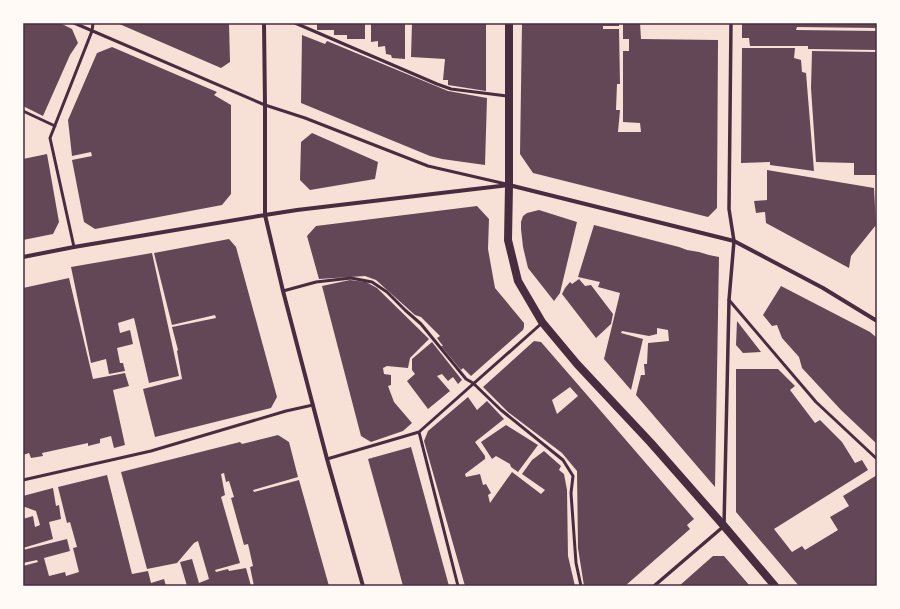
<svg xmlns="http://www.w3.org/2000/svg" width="900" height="609" viewBox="0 0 900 609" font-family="'Roboto Condensed',sans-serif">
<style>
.building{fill:#644757;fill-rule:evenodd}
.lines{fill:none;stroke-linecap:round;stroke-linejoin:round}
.service{stroke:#4a2c40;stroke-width:3}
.pedestrian{stroke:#4a2c40;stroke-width:3.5}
.minor{stroke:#4a2c40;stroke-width:4}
.secondary{stroke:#4a2c40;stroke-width:8}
.neatline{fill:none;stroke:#4a2c40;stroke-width:1.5}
</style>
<rect width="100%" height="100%" fill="#f7e1d7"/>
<path class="building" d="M23,23H60L72,29L78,43L70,55L43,116L23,106Z
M117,23H229L230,62L221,68Z
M317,23H365V39H347V35H334V30H317Z
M371,23H405V59L392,58L391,55L386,54L385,46L378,47V41L371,42Z
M412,23H486V91L448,85V80H443L445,59L411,57Z
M522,23H619V26H603V29H619L620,84H617L616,110H620L618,132H641L640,123L623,122V51H629V39H623V23H640L641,39L718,40L717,208L708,217L533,173L520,154Z
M742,23H877V28L797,27L796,30L877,31V50L808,49V46H750L749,38H742Z
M302,35L325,44L327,41L448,91L487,98L485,165L442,159L430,156L301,103Z
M112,47L217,92L214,95L231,105V194L222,205L95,229L84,222L72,160L92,156L91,152L72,156L68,120L97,53Z
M742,48H795L794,58L801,60L802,72L806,73L814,171L770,165V162L741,163Z
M812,51L877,52V175H854V163L816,162L811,88Z
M312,133L378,162L375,179L310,190L300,180L301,142Z
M47,154L59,222L53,234L23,240V159Z
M767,170L874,188L876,225L851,256L849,268L766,223L765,212L756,213L754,201L767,200Z
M477,206L489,219L488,249L495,288L524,323V327L523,330L471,376L463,368L461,370L441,346H443L437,338L440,336L421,317L415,315L376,280L365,276L319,279L307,236L316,226Z
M539,210L577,222L560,293L554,301L528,268L523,247L521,229V222L523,216L527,213Z
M594,225L679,247L687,250L699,252L709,255L719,257L715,487L636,395L641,375H645L644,364H647L648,343L669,341L668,330L657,328V334L649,336L622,331L621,333L643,339L631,390L604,359L620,293L598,287L600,282L578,277Z
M229,239L236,247L277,397L271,408L155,437L143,389L182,379L177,351L178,350L172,327L216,318L215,315L172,325L154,253Z
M152,253L179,376L149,383L134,318L118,323L120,333L130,330L133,344L117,348L120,363H123L125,371L109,374L106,359L91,363L71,267Z
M69,278L93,379L125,373L129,386L113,390L125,445L114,448L111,436L100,439V443L88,446V443L42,453L43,456L31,458L29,453L23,455V288Z
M579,279L585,286L591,285L613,314L611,324L596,338L562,294L565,288L570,282L572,284Z
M350,280L366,282L377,288L429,339L410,358L408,368L387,366L383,368L384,374L391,375V385L388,386L394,402L412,423L403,431L371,442L361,436L322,286Z
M781,286L870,332L877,338V444L841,410L802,368L799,357L782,338L777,325L772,326L763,315Z
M737,321L761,352L743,353L736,345Z
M534,341L541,342L587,395L694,519L687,525L690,529L625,586H584L578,548L577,471L562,453L508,412L483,387ZM570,387L578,396L557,414L552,400Z
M432,342L462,380L458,384L453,377L448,381L442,374L437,376L450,391L428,409L407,381L415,374L412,370V359Z
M736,369H778L795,386L790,390L815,423L820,420L842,442L855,463L862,460L868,470L774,529L792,552L802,546L805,550L838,530L830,517L849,506L843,496L877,475V586H799L736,512Z
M468,397L477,410L487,401L504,419L475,442L485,456V459L465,474L466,477L480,474L483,485L486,484L491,493L488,495L490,503L512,472L541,494L545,490L522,474L532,460L544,451L561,466L559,470L564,474L567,490L568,556L575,586H465L424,441L428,431Z
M506,425L538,445L518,472L511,467L510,464L496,456L492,459L481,442Z
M278,435L289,442L298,477L253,490L254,492L299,480L329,586H254L250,567L253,566L248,544L244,545L231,498L234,497L229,481L226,482L224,473L221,474L225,495L221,497L240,563L215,570L216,572L228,569L229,571L246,568L251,586H187L180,562L192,559L199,583L209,579L198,541L194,543L177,563L147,569L121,472L240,442L242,444Z
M411,447L416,465L449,586H403L390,538L368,459Z
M107,475L132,574L148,571L151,583L164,579L166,586H23V566L38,562L37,560L23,563V550L67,539L70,551L44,558L49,576L65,572L66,576L79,572L73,548L77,547L70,522L67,523L58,487Z
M53,488L56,506L59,505L61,519L49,522L53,539L23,548V519L33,516L35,527L40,525L36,511L25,507H23V496Z
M713,556H724L750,586H679Z"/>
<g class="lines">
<path class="service" d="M74,23L265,105L305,118L428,166L506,184
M295,23L437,84L451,89L507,96
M23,111L55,126
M74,247L50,138L92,31L93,23
M283,291L316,282L351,278L372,282L387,292L405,310L421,324L466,379L473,383L501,410L563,460L573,476L571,493L576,563L581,586
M729,300L816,402L877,459
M419,432L458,586
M327,459L419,432L542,323
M23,480L151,451L286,411L313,405"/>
<path class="pedestrian" d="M654,586L724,526L729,300L734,241L729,209L731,23"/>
<path class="minor" d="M264,23L265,105V215L283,291L327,459L363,586
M23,257L74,247L265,215L297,210L509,185L734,241L823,288L877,321"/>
<path class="secondary" d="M509,23V185L508,240L518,281L542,322L577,364L651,443L724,526L775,586"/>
</g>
<rect width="900" height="609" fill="none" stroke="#fffaf5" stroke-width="48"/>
<rect x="24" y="24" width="852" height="561" class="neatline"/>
</svg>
